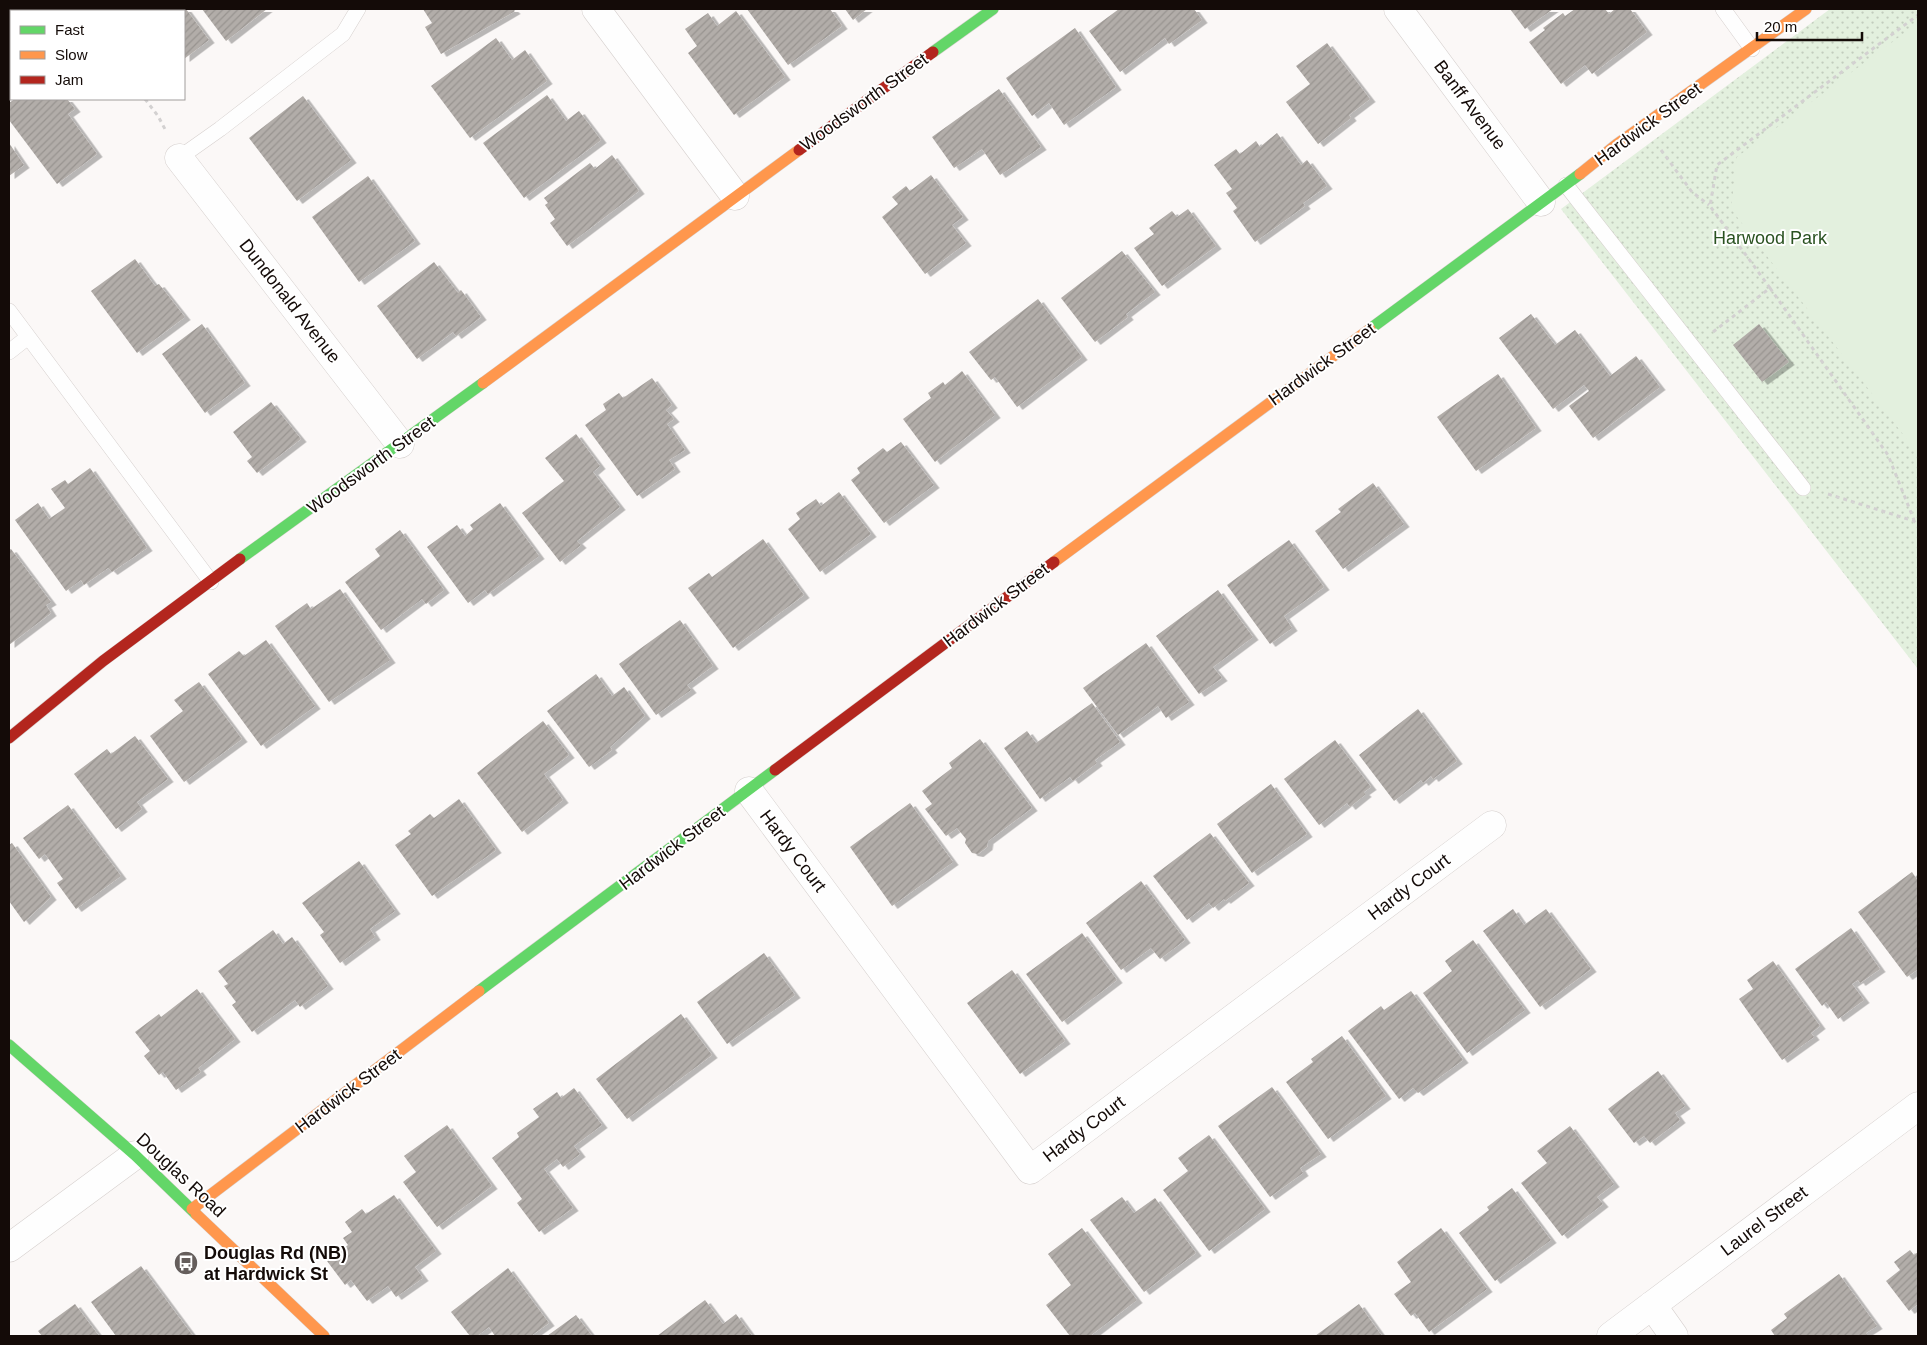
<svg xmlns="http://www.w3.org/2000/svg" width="1927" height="1345" viewBox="0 0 1927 1345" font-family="Arial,sans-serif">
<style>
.park{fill:url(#park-dots)}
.pitch{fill:#e3f0de}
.building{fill:url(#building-hatch);filter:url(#shadow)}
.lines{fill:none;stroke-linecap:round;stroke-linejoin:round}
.lane-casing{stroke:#d6d0ce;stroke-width:16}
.street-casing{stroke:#d6d0ce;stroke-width:29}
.fast-casing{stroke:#d6d0ce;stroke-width:12}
.slow-casing{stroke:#d6d0ce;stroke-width:12}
.jam-casing{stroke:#d6d0ce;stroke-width:12}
.path{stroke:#d3d1d1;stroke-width:3;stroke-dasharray:4 4;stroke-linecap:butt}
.lane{stroke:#fefefe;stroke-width:15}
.street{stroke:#fefefe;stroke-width:28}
.fast{stroke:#63d668;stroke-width:11}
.slow{stroke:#ff974d;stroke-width:11}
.jam{stroke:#b3261e;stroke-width:11}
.labels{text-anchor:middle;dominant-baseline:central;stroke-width:4;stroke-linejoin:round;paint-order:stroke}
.street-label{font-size:18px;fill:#140b08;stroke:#fff}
.park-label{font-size:18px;fill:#2a5221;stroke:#fff}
.poi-label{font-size:18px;font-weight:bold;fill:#140b08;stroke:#fff;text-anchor:start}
</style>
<defs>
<pattern id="park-dots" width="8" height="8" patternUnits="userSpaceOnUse" patternTransform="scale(1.25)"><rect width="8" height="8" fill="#e3f0de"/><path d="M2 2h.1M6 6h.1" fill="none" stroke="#c2ccbd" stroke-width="1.8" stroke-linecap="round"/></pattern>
<pattern id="building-hatch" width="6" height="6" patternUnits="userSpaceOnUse" patternTransform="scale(1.25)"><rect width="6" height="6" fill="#b2ada9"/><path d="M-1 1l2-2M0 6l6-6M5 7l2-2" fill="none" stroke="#989490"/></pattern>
<filter id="shadow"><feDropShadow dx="5.5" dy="3" stdDeviation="0" flood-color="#0004"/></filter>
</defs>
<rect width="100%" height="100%" fill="#fbf8f7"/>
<path class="park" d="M1830,9H1918V669L1561,209Z"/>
<path class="pitch" d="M1918,23V454L1731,209L1737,157Z"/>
<path class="building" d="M101,9H186L209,40L184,59V11H103Z
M202,9H267L226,41Z
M423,9H513L515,11L441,54L425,27L432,23Z
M747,9H830L842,26L788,65Z
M845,9H867L853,20Z
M1119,9H1194L1202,20L1169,44L1165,38L1120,72L1089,31Z
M1510,9H1553L1525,29Z
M1575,9H1605L1609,14L1615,9H1630L1647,32L1592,74L1585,65L1561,84L1529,42L1545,30L1543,28L1563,13L1565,16Z
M736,11L785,77L734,115L688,53L697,46L685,29L708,13L717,26Z
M1075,28L1116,87L1064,125L1049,103L1032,116L1006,78Z
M496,38L512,60L525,50L547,81L470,138L431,86Z
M1327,43L1370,99L1349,115L1351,118L1318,144L1286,102L1310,84L1296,66Z
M999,89L1041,147L1000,175L982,149L954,168L932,137Z
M547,95L566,121L579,111L601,140L524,198L483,143Z
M303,96L351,160L297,201L249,138Z
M15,99H67L75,109L68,114L97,154L57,184L9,120V103Z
M1277,133L1301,165L1307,160L1327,186L1303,203L1305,206L1255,242L1233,211L1237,208L1226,193L1232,189L1214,165L1236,149L1240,154L1256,141L1260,147Z
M9,143L24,165L9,176Z
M612,155L639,191L567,246L550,223L555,219L545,205L548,203L544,198L590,163L595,169Z
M931,175L963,217L952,225L966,243L925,274L882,217L898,204L892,197L906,186L910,191Z
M368,176L415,241L359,282L312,217Z
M1188,209L1216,246L1162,286L1134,248L1154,234L1149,228L1172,211L1177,217Z
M1122,251L1155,292L1126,314L1128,317L1095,342L1061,298Z
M135,259L155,286L159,284L185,317L137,353L91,291Z
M434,262L458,293L461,290L481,317L456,336L453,332L417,359L377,306Z
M1038,299L1082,357L1017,407L995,377L991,380L969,352Z
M1531,314L1555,345L1575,330L1610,376L1636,356L1660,387L1593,438L1569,406L1589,391L1584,385L1553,409L1499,338Z
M202,324L245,383L205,413L162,354Z
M1759,324L1789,362L1762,382L1733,345Z
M962,371L995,415L935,462L903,419L931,398L928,393L943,382L945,385Z
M1498,374L1536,428L1476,471L1437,417Z
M652,378L672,405L666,410L674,419L667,424L685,450L669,460L675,469L637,496L585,425L606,410L603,404L619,393L623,398Z
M271,402L301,439L257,473L247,461L252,457L233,432Z
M576,434L600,466L593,472L620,507L577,541L581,545L560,562L522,513L564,481L545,458Z
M901,442L934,485L884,523L851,480L860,473L857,468L883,448L887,452Z
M90,468L147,548L112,572L108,568L84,585L81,580L66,591L15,520L38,503L49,519L65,508L51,489L65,480L68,484Z
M1373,483L1404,524L1343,569L1315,531L1341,512L1338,509Z
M839,492L871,534L820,572L788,529L800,519L796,513L816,499L821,506Z
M500,503L539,556L488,594L485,590L468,603L427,547L457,525L465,536L473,529L470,525Z
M400,530L444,590L426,604L422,599L381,630L345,582L380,556L375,549Z
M763,539L804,595L733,648L688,588L709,573L712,577Z
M1289,540L1324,587L1284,616L1292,628L1270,644L1227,585Z
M11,549L51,602L46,605L51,613L9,645V550Z
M340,589L390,660L329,702L275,626L307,603L311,609Z
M1218,590L1253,637L1213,667L1222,678L1199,694L1156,636Z
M680,620L713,666L687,685L691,690L656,715L619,664Z
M266,640L315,706L261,746L208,674L239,651L244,656Z
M1146,643L1189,702L1166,718L1158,706L1118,735L1083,688Z
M596,674L612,696L624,687L645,716L610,747L612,750L589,767L547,711Z
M199,682L242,739L184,782L150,736L183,711L174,700Z
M1092,703L1120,742L1095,760L1097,763L1073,781L1070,777L1040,799L1004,748L1027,731L1036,743Z
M1418,709L1457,761L1433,779L1431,776L1423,783L1421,780L1394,801L1359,755Z
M543,721L569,755L544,774L563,800L522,832L477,773Z
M135,736L168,779L137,802L142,809L116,829L74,774L107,749L111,754Z
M980,739L1032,808L988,841L987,847L978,854L972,853L965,843L966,839L957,828L946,836L925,809L932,804L922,791L952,768L949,763Z
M1335,740L1371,787L1364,792L1366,794L1350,807L1347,803L1319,825L1284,779Z
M1271,784L1307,834L1252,873L1217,824Z
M459,799L496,850L432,896L395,845L411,834L408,831L430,814L434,818Z
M910,803L953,862L892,906L850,847Z
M68,805L121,876L76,909L57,883L63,879L45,854L39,859L23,838Z
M1210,833L1249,883L1225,901L1224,899L1213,908L1209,903L1187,920L1153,876Z
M12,843L51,897L24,922L9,901V845Z
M359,861L395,911L370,929L375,937L340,963L320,935L324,932L302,903Z
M1912,872L1918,881V969L1907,977L1858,912Z
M1141,881L1185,940L1160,959L1151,948L1121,970L1086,923Z
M1513,909L1524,925L1546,909L1591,969L1540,1007L1483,931Z
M1851,928L1880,969L1860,983L1858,980L1852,984L1864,1000L1838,1019L1826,1002L1822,1006L1795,969Z
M273,930L283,944L292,937L328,986L300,1007L295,1000L252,1032L232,1005L236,1002L224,986L228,984L218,971Z
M1082,933L1117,980L1062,1022L1026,974Z
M1473,940L1525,1010L1467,1053L1423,993L1452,971L1445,961Z
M764,953L795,995L727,1044L697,1002Z
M1773,961L1820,1026L1811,1033L1814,1037L1782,1060L1739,999L1753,989L1747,980Z
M1012,970L1065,1041L1020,1074L967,1003Z
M197,989L235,1039L198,1068L201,1072L176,1090L163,1072L159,1075L144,1056L150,1051L135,1032L159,1014L161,1017Z
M1411,991L1463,1060L1418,1093L1413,1088L1399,1099L1348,1031L1381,1006L1384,1010Z
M681,1014L712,1055L627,1119L596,1079Z
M1342,1036L1386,1096L1328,1139L1286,1082L1313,1062L1311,1059Z
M1658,1071L1685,1106L1675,1113L1680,1120L1650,1143L1644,1136L1634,1143L1608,1109Z
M1272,1087L1321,1154L1300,1168L1303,1173L1270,1197L1218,1126Z
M574,1088L602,1125L574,1146L580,1154L563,1167L557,1159L544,1169L573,1208L539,1232L517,1203L522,1199L492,1158L519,1137L517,1133L539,1117L533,1109L557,1092L561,1098Z
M447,1125L492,1186L437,1227L403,1182L416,1172L404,1156Z
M1570,1126L1614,1184L1597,1197L1603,1204L1562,1236L1521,1183L1547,1163L1537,1151Z
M1209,1135L1265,1209L1209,1251L1163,1190L1188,1171L1178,1158Z
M1512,1188L1551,1240L1495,1281L1459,1233L1489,1210L1487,1207Z
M394,1195L436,1251L415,1267L423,1278L396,1297L388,1286L367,1301L351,1280L345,1285L327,1261L348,1245L343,1238L352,1232L345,1222L362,1209L366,1214Z
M1122,1197L1134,1213L1155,1198L1196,1253L1144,1292L1090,1220Z
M1082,1228L1137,1300L1090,1336H1070L1046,1305L1071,1285L1048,1254Z
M1441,1228L1487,1289L1429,1332L1415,1313L1411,1316L1394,1294L1411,1282L1397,1262Z
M1910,1250L1914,1255L1918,1252V1304L1909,1311L1886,1281L1900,1270L1894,1262Z
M141,1266L193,1336H116L91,1302Z
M508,1268L549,1323L531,1336H495L489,1327L477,1336H470L451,1312Z
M1839,1274L1877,1326L1866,1333L1869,1336H1775L1771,1330L1787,1318L1784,1314Z
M705,1300L723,1324L736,1314L752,1336H657Z
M75,1304L99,1336H42L38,1331Z
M1359,1304L1382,1336H1315Z
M576,1315L592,1336H547Z"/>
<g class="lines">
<g class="lane-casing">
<path id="lane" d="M1723,9L1752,49
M179,158L220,129L343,34L358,9
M1566,185L1803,488
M9,311L211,582
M9,352L28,337"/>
</g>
<g class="street-casing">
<path id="street" d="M596,9L735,196
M1398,9L1541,202
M179,158L400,444
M749,791L1030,1170L1492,825
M9,1248L135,1155
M1652,1305L1674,1336
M1611,1336L1918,1106"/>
</g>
<g class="fast-casing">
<path id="fast" d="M933,52L993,9
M1370,329L1580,174
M240,559L483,383
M479,991L775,770
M9,1045L135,1155L196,1214"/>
</g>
<g class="slow-casing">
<path id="slow" d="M1580,174L1616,145L1806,9
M483,383L799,150
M1054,562L1370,329
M192,1209L479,991
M196,1214L324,1336"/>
</g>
<g class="jam-casing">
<path id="jam" d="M799,150L933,52
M9,738L103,661L240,559
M775,770L1054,562"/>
</g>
<path class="path" d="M77,9L79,11
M145,99L158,116L166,131
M1661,150L1692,192L1709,205
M1770,288L1888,455L1914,520
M1713,332L1770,288L1710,206L1717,165L1918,15
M1828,494L1914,521L1918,525"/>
<use href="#lane" class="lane"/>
<use href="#street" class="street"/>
<use href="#fast" class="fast"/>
<use href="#slow" class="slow"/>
<use href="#jam" class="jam"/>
</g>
<defs>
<g id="bus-disc" transform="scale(1.25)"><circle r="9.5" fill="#655e5c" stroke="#fff"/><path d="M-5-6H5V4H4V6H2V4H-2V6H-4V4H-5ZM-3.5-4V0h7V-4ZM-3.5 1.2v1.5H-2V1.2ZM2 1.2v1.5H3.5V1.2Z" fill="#fff"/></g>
</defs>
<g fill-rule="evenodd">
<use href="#bus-disc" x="186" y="1263"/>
</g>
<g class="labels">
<g class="street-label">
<text transform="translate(864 102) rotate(-36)">Woodsworth Street</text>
<text transform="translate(1470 105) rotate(53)">Banff Avenue</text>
<text transform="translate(1648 124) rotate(-36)">Hardwick Street</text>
<text transform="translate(290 301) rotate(52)">Dundonald Avenue</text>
<text transform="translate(1322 364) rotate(-36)">Hardwick Street</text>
<text transform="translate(371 465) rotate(-36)">Woodsworth Street</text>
<text transform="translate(996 605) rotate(-37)">Hardwick Street</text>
<text transform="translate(672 848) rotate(-37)">Hardwick Street</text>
<text transform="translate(793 851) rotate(53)">Hardy Court</text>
<text transform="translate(1409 887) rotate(-37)">Hardy Court</text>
<text transform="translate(348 1091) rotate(-37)">Hardwick Street</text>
<text transform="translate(1084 1129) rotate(-37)">Hardy Court</text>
<text transform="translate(181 1175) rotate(43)">Douglas Road</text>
<text transform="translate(1764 1221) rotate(-37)">Laurel Street</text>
</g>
<g class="park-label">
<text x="1770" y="238">Harwood Park</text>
</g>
<g class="poi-label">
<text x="204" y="1253">Douglas Rd (NB)<tspan x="204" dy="21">at Hardwick St</tspan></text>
</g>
</g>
<rect width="1927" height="1345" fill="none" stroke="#140b08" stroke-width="20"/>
<rect x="10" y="10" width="175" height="90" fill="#ffffff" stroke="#a19d9c"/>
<rect x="20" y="26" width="25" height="8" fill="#63d668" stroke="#a19d9c"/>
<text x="55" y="35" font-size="15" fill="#140b08">Fast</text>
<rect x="20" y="51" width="25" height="8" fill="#ff974d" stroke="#a19d9c"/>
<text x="55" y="60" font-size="15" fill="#140b08">Slow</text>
<rect x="20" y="76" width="25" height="8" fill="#b3261e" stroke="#a19d9c"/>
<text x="55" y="85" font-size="15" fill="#140b08">Jam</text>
<path d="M1757 32v8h105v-8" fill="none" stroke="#140b08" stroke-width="2.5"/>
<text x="1764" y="32" font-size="15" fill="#140b08" stroke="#ffffff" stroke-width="4" paint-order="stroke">20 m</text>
</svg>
